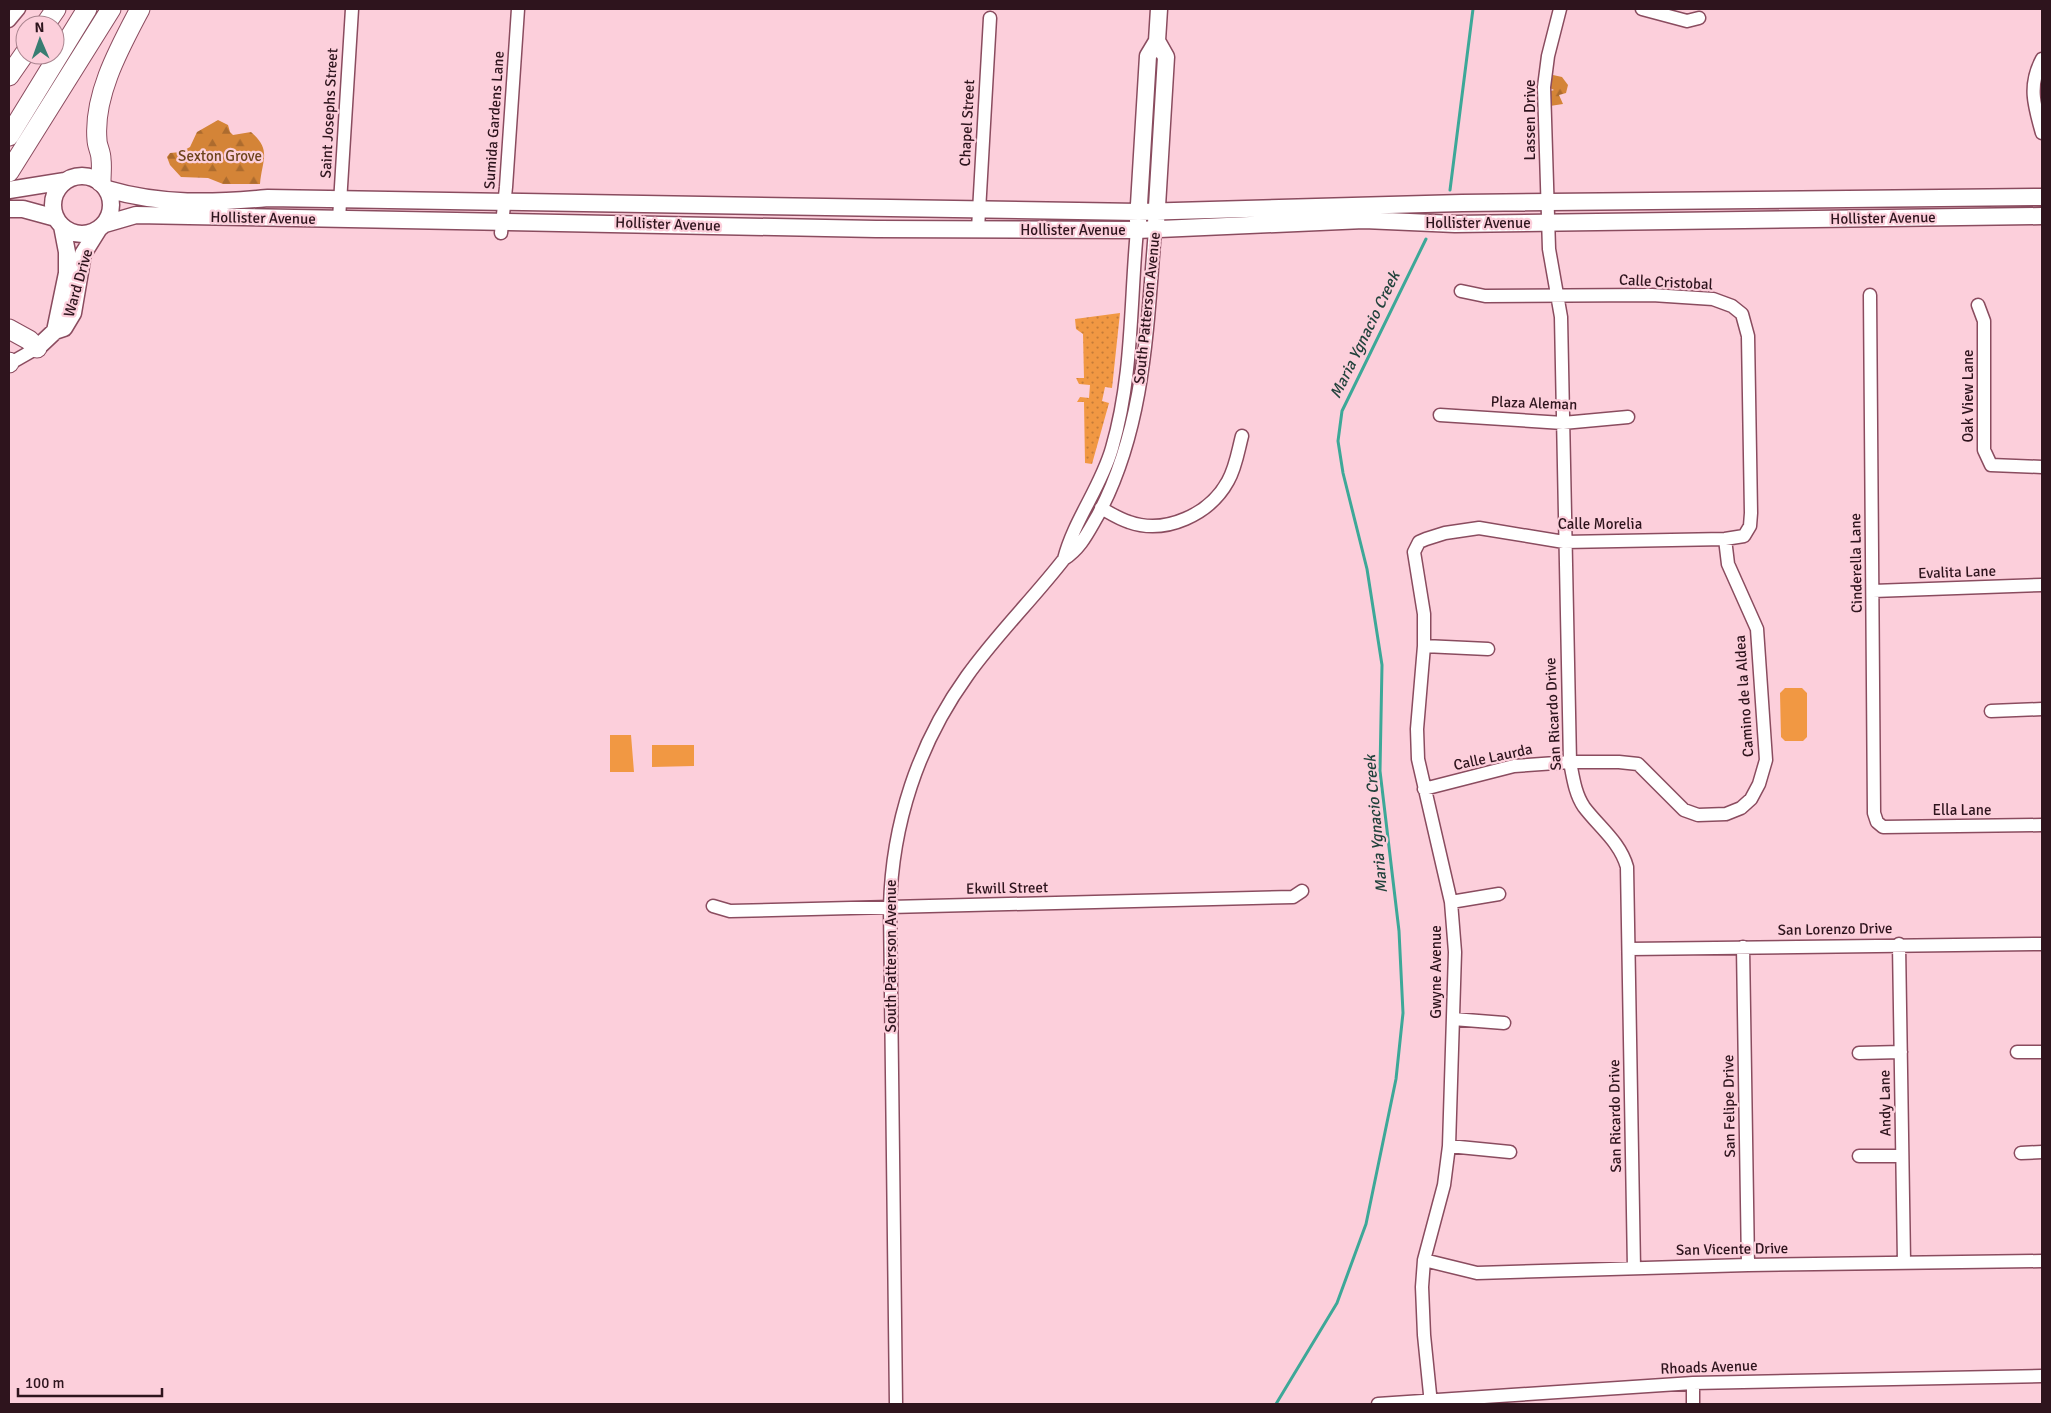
<svg xmlns="http://www.w3.org/2000/svg" width="2051" height="1413" viewBox="0 0 2051 1413" font-family="Signika,sans-serif">
<style>
.grass{fill:url(#grass-dots)}
.forest{fill:url(#forest-firs)}
.park{fill:#f19843}
.lines{fill:none;stroke-linecap:round;stroke-linejoin:round}
.stream{stroke:#3da898;stroke-width:3}
.minor-casing{stroke:#8a4c5f;stroke-width:15}
.major-casing{stroke:#8a4c5f;stroke-width:19}
.highway-casing{stroke:#8a4c5f;stroke-width:21}
.minor{stroke:#fff;stroke-width:12}
.major{stroke:#fff;stroke-width:16}
.highway{stroke:#fff;stroke-width:19}
.labels{text-anchor:middle;dominant-baseline:central;stroke-width:4.5;stroke-linejoin:round;paint-order:stroke}
.street-label{font-size:15px;fill:#2e141d;stroke:#fccfdb}
.park-label{font-size:15px;fill:#6d441c;stroke:#fccfdb}
.water-label{font-size:16px;font-style:italic;fill:#22423c;stroke:#fccfdb}
</style>
<defs>
<pattern id="grass-dots" width="8" height="8" patternUnits="userSpaceOnUse" patternTransform="scale(1.25)"><rect width="8" height="8" fill="#f19843"/><path d="M2 2h.1M6 6h.1" fill="none" stroke="#c47b37" stroke-width="1.8" stroke-linecap="round"/></pattern>
<pattern id="forest-firs" width="22" height="20" patternUnits="userSpaceOnUse" patternTransform="scale(1.25)"><rect width="22" height="20" fill="#d48437"/><path d="M5 1l3.5 6h-7zM16 11l3.5 6h-7z" fill="#ac6b2e"/></pattern>
</defs>
<rect width="100%" height="100%" fill="#fccfdb"/>
<path class="grass" d="M1120,313L1112,388L1105,387L1102,401L1109,403L1092,464L1085,463L1084,402H1077L1080,397L1089,398L1090,385L1079,384L1076,378H1084L1083,334L1076,329L1075,319Z"/>
<path class="forest" d="M1553,75L1562,77L1568,85L1566,93L1559,95L1563,104L1550,106L1548,92L1554,90L1550,88V78H1552Z
M218,120L228,125L230,132L233,135L251,132C272,150 262,160 260,184H223L208,178L181,177L170,165L167,157L170,153L181,152L190,147L197,132Z"/>
<path class="park" d="M1785,688H1802L1807,693V737L1803,741H1785L1781,737L1780,693Z
M610,735H631L634,772H610Z
M652,745H694V766L652,767Z"/>
<g class="lines">
<path class="stream" d="M1450,190L1473,9
M1276,1404L1337,1303L1366,1224L1396,1079L1403,1013L1399,931L1380,771L1382,665L1367,569L1343,473L1338,441L1342,411L1426,239"/>
<g class="minor-casing">
<path id="minor" d="M1560,9L1548,56L1544,87L1549,249L1561,317L1570,762C1573,777 1575,794 1584,807C1599,827 1620,842 1627,867L1634,1268
M1642,9L1687,21L1699,18
M9,21L19,9
M2042,59C2028,85 2034,105 2042,133
M339,219L352,9
M978,229L990,18
M501,233L506,187L518,9
M1870,295L1874,813L1877,822L1883,827L2042,825
M1978,305L1984,321V450L1991,465L2042,467
M9,364L37,348
M1440,415L1563,423L1628,417
M1101,508C1110,513 1119,519 1129,522C1166,535 1210,514 1228,481C1236,467 1238,451 1242,436
M1064,559C1074,520 1101,487 1112,448C1133,376 1130,304 1137,230
M1873,591L2042,585
M1424,646L1488,649
M1991,711L2042,709
M1424,789L1514,766L1570,762H1619L1638,764L1684,810L1698,815L1726,814L1741,808L1751,799L1759,784L1766,760L1757,629L1728,564L1725,539
M1451,902L1499,894
M713,906L730,911L1293,897L1302,891
M1899,944L1904,1262
M1743,947L1748,1265
M1629,949L2042,944
M1453,1019L1504,1023
M2017,1052H2042
M1859,1053L1901,1052
M1449,1146L1510,1152
M2021,1153L2042,1152
M1859,1156H1902
M1424,1260L1477,1273L1748,1265L2042,1261
M1693,1383V1404
M896,1404L890,907C892,824 918,744 967,676C996,635 1033,599 1064,559C1081,548 1088,532 1098,515C1145,427 1147,327 1155,230
M1378,1404L1693,1383L2042,1376
M1431,1404L1424,1335L1422,1287L1424,1260L1444,1185L1449,1146L1455,952L1451,902L1418,759L1417,729L1424,646V614L1414,552L1419,542L1426,539L1445,533L1479,528L1564,542L1725,539L1744,536L1750,526L1751,513L1748,336L1742,314L1732,306L1713,299L1652,295L1485,296L1461,291"/>
</g>
<g class="major-casing">
<path id="major" d="M53 205a29 29 0 1 1 58 0a29 29 0 1 1-58 0Z
M107,189C161,205 213,203 268,198L1139,212L1462,203L2042,197
M9,190L65,181
M9,209H23L56,218
M1138,221L1148,56L1157,41L1159,9
M1156,223L1166,57L1157,41
M105,224L136,215L876,229L1137,230L1364,220L1455,224L2042,216
M55,331L67,273V252L62,226
M37,348L55,331L64,328L73,313L83,254L98,230"/>
</g>
<g class="highway-casing">
<path id="highway" d="M45,25L56,9
M9,76L25,53
M9,136L87,9
M9,172L111,9
M101,182C101,174 102,166 101,159C101,152 97,146 97,140C93,95 120,47 140,9
M9,329L29,340L37,348
M9,362V363"/>
</g>
<use href="#minor" class="minor"/>
<use href="#major" class="major"/>
<use href="#highway" class="highway"/>
</g>
<g class="labels">
<g class="street-label">
<text transform="translate(329 113) rotate(-87)">Saint Josephs Street</text>
<text transform="translate(494 120) rotate(-86)">Sumida Gardens Lane</text>
<text transform="translate(1530 120) rotate(-90)">Lassen Drive</text>
<text transform="translate(967 123) rotate(-87)">Chapel Street</text>
<text transform="translate(263 218) rotate(1)">Hollister Avenue</text>
<text transform="translate(1883 218) rotate(-1)">Hollister Avenue</text>
<text x="1478" y="223">Hollister Avenue</text>
<text transform="translate(668 224) rotate(2)">Hollister Avenue</text>
<text x="1073" y="230">Hollister Avenue</text>
<text transform="translate(1666 282) rotate(3)">Calle Cristobal</text>
<text transform="translate(78 283) rotate(-74)">Ward Drive</text>
<text transform="translate(1147 308) rotate(-84)">South Patterson Avenue</text>
<text transform="translate(1968 396) rotate(-90)">Oak View Lane</text>
<text transform="translate(1534 403) rotate(2)">Plaza Aleman</text>
<text x="1600" y="524">Calle Morelia</text>
<text transform="translate(1856 563) rotate(-91)">Cinderella Lane</text>
<text transform="translate(1957 572) rotate(-2)">Evalita Lane</text>
<text transform="translate(1744 696) rotate(-94)">Camino de la Aldea</text>
<text transform="translate(1553 714) rotate(-93)">San Ricardo Drive</text>
<text transform="translate(1493 757) rotate(-12)">Calle Laurda</text>
<text x="1962" y="810">Ella Lane</text>
<text transform="translate(1007 888) rotate(-1)">Ekwill Street</text>
<text transform="translate(1835 929) rotate(-1)">San Lorenzo Drive</text>
<text transform="translate(891 956) rotate(-90)">South Patterson Avenue</text>
<text transform="translate(1436 972) rotate(-90)">Gwyne Avenue</text>
<text transform="translate(1885 1103) rotate(-91)">Andy Lane</text>
<text transform="translate(1729 1106) rotate(-91)">San Felipe Drive</text>
<text transform="translate(1615 1116) rotate(-91)">San Ricardo Drive</text>
<text transform="translate(1732 1249) rotate(-1)">San Vicente Drive</text>
<text transform="translate(1709 1367) rotate(-2)">Rhoads Avenue</text>
</g>
<g class="park-label">
<text x="220" y="156">Sexton Grove</text>
</g>
<g class="water-label">
<text transform="translate(1365 335) rotate(-64)">Maria Ygnacio Creek</text>
<text transform="translate(1376 824) rotate(-95)">Maria Ygnacio Creek</text>
</g>
</g>
<rect width="2051" height="1413" fill="none" stroke="#2e141d" stroke-width="20"/>
<g transform="translate(40 40) rotate(358)"><circle r="24" fill="#fccfdb" stroke="#aa848f"/>
<path d="M0-4L9 19L0 12L-9 19Z" fill="#387d72"/>
<text y="-8" font-size="14" font-weight="bold" text-anchor="middle" fill="#2e141d">N</text>
</g>
<path d="M18 1388v8h144v-8" fill="none" stroke="#2e141d" stroke-width="2.5"/>
<text x="25" y="1388" font-size="15" fill="#2e141d" stroke="#fccfdb" stroke-width="4" paint-order="stroke">100 m</text>
</svg>
